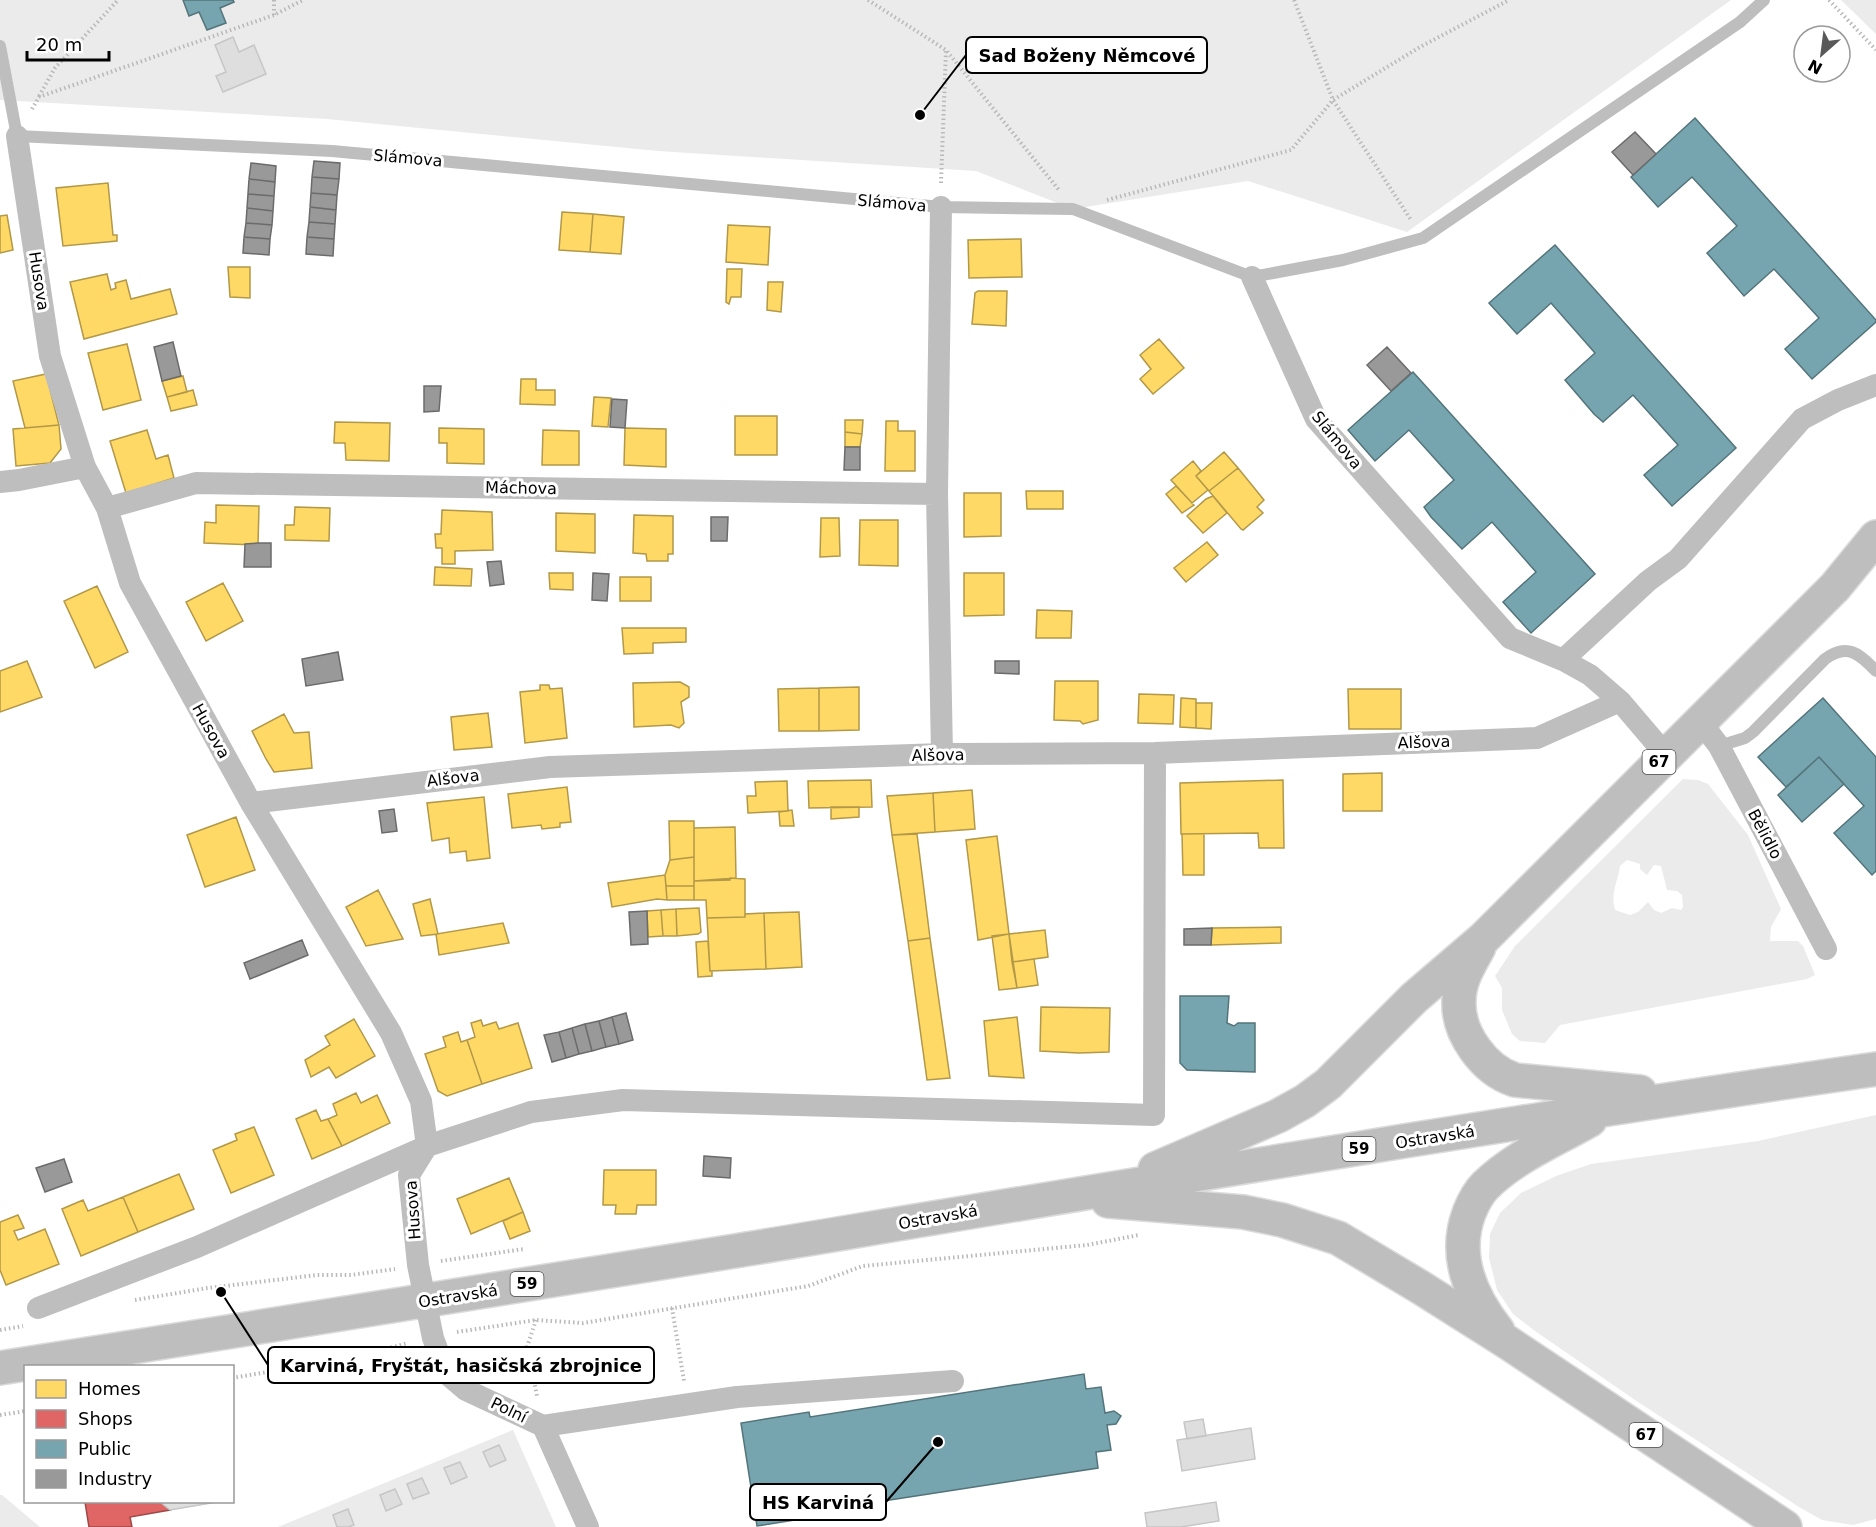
<svg xmlns="http://www.w3.org/2000/svg" width="1876" height="1527" viewBox="0 0 1876 1527" font-family="'DejaVu Sans',sans-serif">
<style>
.green{fill:#ebebeb;fill-rule:evenodd}
.homes{fill:#ffd966;stroke:#b29847;stroke-width:1.5}
.shops{fill:#e06666;stroke:#9d4747;stroke-width:1.5}
.public{fill:#76a5af;stroke:#53747a;stroke-width:1.5}
.industry{fill:#999;stroke:#6b6b6b;stroke-width:1.5}
.building{fill:#dedede;stroke:#c6c6c6;stroke-width:1.5}
.lines{fill:none;stroke-linecap:round;stroke-linejoin:round}
.primary-casing{stroke:#dbdbdb;stroke-width:36}
.path{stroke:#b9b9b9;stroke-width:4;stroke-dasharray:1.5 3;stroke-linecap:butt}
.service{stroke:#bebebe;stroke-width:12}
.minor{stroke:#bebebe;stroke-width:22}
.primary{stroke:#bebebe;stroke-width:33}
.labels{text-anchor:middle;dominant-baseline:central;stroke-width:6;stroke-linejoin:round;paint-order:stroke}
.shield{fill:#fff;stroke:#4c4c4c;stroke-width:1.5}
.shield-label{font-size:15px;font-weight:bold;fill:#000}
.street-label{font-size:16px;fill:#000;stroke:#fff}
.leader{fill:none;stroke:#000;stroke-width:2}
.callout-dot{fill:#000;stroke:#fff;stroke-width:2}
.callout{fill:#fff;stroke:#000;stroke-width:2}
.callout-label{font-size:18px;text-anchor:middle;font-weight:bold;fill:#000}
</style>
<rect width="100%" height="100%" fill="#fff"/>
<path class="green" d="M0,0H1731L1407,232L1248,181L1073,209L976,171L658,151L327,119L0,100Z
M1841,0H1876V34Z
M1683,779L1698,780L1708,784L1748,835L1781,909L1771,927L1770,941H1798L1803,946L1815,975L1807,979L1560,1025L1545,1043L1520,1041L1512,1034L1502,1010V988L1495,976L1515,946ZM1627,860L1640,864V869L1647,875L1654,865L1661,866L1667,890L1677,891L1682,895L1683,907L1681,910L1672,908L1661,913L1654,910L1648,902L1638,912L1630,915L1615,910C1610,893 1618,882 1620,866Z
M1876,1115V1519L1853,1525L1822,1520L1799,1507L1638,1402L1535,1331L1513,1314L1497,1290L1489,1258L1490,1234L1500,1213L1521,1193L1556,1176L1591,1164L1758,1141Z
M513,1430L556,1527H278Z
M0,1495H2L40,1527H0Z"/>
<path class="homes" d="M108,183L113,235H117V241L63,246L56,188Z
M562,212L593,214L590,252L559,250Z
M593,214L624,217L621,254L590,252Z
M7,215L13,250L0,253V216Z
M728,225L770,227L768,265L726,262Z
M1021,239L1022,277L969,278L968,240Z
M228,267H250V298L230,297Z
M727,269H742L741,297H731L729,304L726,302Z
M107,274L111,290L116,288L115,283L126,280L131,299L170,289L177,314L84,339L70,282Z
M768,282H783L781,312L767,310Z
M978,291H1007L1006,326L972,324L975,293Z
M1159,339L1184,368L1153,394L1140,379L1151,369L1140,355Z
M127,344L141,400L103,410L88,353Z
M46,374L59,425L25,428L13,381Z
M183,376L187,392L167,397L162,381Z
M521,379H536V390H555V405L520,404Z
M193,390L197,405L171,411L167,397Z
M594,397L611,398L608,427L592,426Z
M735,416H777V455H735Z
M845,420H863L862,434L845,432Z
M886,421H898V431H915V471H885Z
M335,422L390,423L389,461L346,460L345,443H334Z
M59,425L61,449L50,463L16,466L13,429Z
M439,428L484,429V464L447,463V443H439Z
M625,428L666,429V467L624,465Z
M147,430L156,459L168,455L174,478L126,493L110,441Z
M543,430L579,431V465H542Z
M845,432L862,434L860,447H845Z
M1224,452L1238,468L1209,491L1196,476Z
M1193,461L1201,471L1196,476L1208,490L1192,503L1171,480Z
M1238,468L1264,500L1257,507L1263,513L1243,530L1241,529L1209,491Z
M1176,486L1194,505L1182,513L1166,494Z
M1026,491H1063V509H1027Z
M964,493H1001V536L964,537Z
M1213,496L1227,513L1203,533L1187,516L1206,499Z
M216,505L259,506L258,545L204,543L205,522L216,523Z
M295,507L330,508L329,541L285,540V525H294Z
M442,510L492,512L493,550L455,551V564H442V548H436L435,534H441Z
M556,513L595,514V553L556,551Z
M634,515L673,516V554H668V561H647L646,554L633,553Z
M821,518H839L840,556L820,557Z
M860,520H898V566L859,565Z
M1207,542L1218,555L1186,582L1174,568Z
M435,567L472,569L471,586L434,585Z
M549,573H573V590L550,589Z
M964,573H1004V615L964,616Z
M620,577H651V601H620Z
M223,583L243,621L206,641L186,602Z
M97,586L128,652L95,668L64,601Z
M1037,610L1072,611L1071,638H1036Z
M622,628H686V642L653,643V653L624,654Z
M27,661L42,697L0,712V671Z
M1055,681H1098V720L1083,724L1080,721L1054,720Z
M680,682L689,687V697L681,702L684,723L679,728L671,725L634,727L633,683Z
M540,685H549L550,689L562,688L567,738L525,743L520,692L540,690Z
M859,687V730L819,731V688Z
M819,688V731H779L778,689Z
M1348,689H1401V729H1349Z
M1139,694L1174,695L1173,724L1138,723Z
M1181,698L1196,699V728L1180,727Z
M1196,703H1212L1211,729L1196,728Z
M488,713L492,747L454,750L451,717Z
M284,714L294,733L309,732L312,768L274,772L266,759L252,731Z
M1382,773V811H1343V774Z
M871,780L872,807L809,808L808,781Z
M1283,780L1284,848H1259L1258,833L1181,834L1180,783Z
M787,781L788,811L748,813L747,796H756L755,782Z
M567,787L571,822L560,823V827L542,829L541,825L512,828L508,794Z
M972,790L975,829L935,832L933,793Z
M933,793L935,832L892,835L887,796Z
M484,797L490,858L467,861L466,851L450,853L449,838L432,841L427,803Z
M831,807H859V817L831,819Z
M792,810L794,826H780L779,812Z
M236,817L255,870L205,887L187,835Z
M669,821H694V857L670,860Z
M735,827L736,878L694,881V828Z
M917,834L930,938L908,941L892,835Z
M1182,834H1204V875H1183Z
M997,836L1009,934L978,940L966,840Z
M694,857V886H666L665,875L670,860Z
M665,875L667,900L657,899L612,907L608,883Z
M730,878L745,879V917L707,918L706,900H694V881L730,880Z
M666,886H694V900H667Z
M378,890L403,939L366,946L346,907Z
M430,899L438,934L421,936L413,904Z
M699,908L701,932L698,934L677,936L676,909Z
M676,909L677,936H663L661,910Z
M661,910L663,936L648,937L647,911Z
M799,912L802,967L766,969L764,913Z
M764,913L766,969L710,971L707,918L745,917V914Z
M503,923L509,943L439,955L436,934Z
M1281,927V943L1211,945L1212,928Z
M1045,930L1048,957L1012,962L1009,934Z
M1009,934L1017,988L999,990L992,936Z
M930,938L950,1078L927,1080L908,941Z
M708,941L710,971H712V976L698,977L696,942Z
M1034,959L1038,985L1017,988L1012,962Z
M1041,1007L1110,1008L1109,1052L1079,1053L1040,1051Z
M1017,1017L1024,1078L989,1076L984,1021Z
M354,1019L375,1056L336,1078L329,1067L311,1077L305,1060L330,1045L325,1036Z
M481,1020L483,1026L496,1022L499,1029L518,1023L532,1068L482,1084L467,1040L475,1037L471,1023Z
M458,1032L461,1042L467,1040L482,1084L447,1096L438,1091L425,1054L446,1047L443,1037Z
M356,1093L361,1103L377,1095L390,1123L342,1146L328,1119L337,1115L333,1104Z
M316,1110L321,1121L328,1119L342,1146L312,1159L296,1119Z
M254,1127L274,1175L231,1193L213,1150L237,1140L235,1134Z
M604,1170H656V1205H637L636,1214H615L616,1205H603Z
M179,1174L194,1209L138,1232L123,1197Z
M509,1178L523,1212L471,1234L457,1199Z
M123,1197L138,1232L81,1256L62,1209L83,1200L88,1211Z
M523,1212L530,1231L510,1239L503,1221Z
M18,1215L24,1228L14,1231L18,1240L45,1229L59,1264L6,1285L0,1270V1222Z"/>
<path class="shops" d="M85,1502H160L170,1510L130,1517L132,1527H89Z"/>
<path class="public" d="M183,0H233L234,2L220,8L226,23L207,30L199,12L189,16Z
M1695,118L1876,320V322L1812,379L1785,349L1819,318L1774,269L1744,296L1707,253L1737,226L1692,177L1658,207L1631,177Z
M1555,245L1736,448L1672,506L1644,475L1678,445L1633,395L1603,422L1594,414L1565,380L1595,353L1551,303L1517,334L1489,303Z
M1413,372L1595,574L1531,633L1503,602L1536,572L1492,522L1462,549L1431,517L1424,507L1454,480L1409,430L1375,461L1348,430Z
M1823,698L1876,757V871L1872,875L1834,833L1864,806L1819,757L1786,787L1758,757Z
M1819,757L1844,784L1802,822L1778,795Z
M1180,996H1229L1227,1023L1234,1026L1238,1023H1255V1072L1187,1070L1180,1063Z
M1084,1374L1086,1389L1101,1387L1105,1413L1114,1411L1121,1416L1116,1424L1107,1425L1111,1450L1096,1452L1098,1468L825,1510V1515L757,1526L741,1423L809,1412L810,1417Z"/>
<path class="industry" d="M1635,132L1656,154L1633,175L1612,152Z
M314,161L340,163L339,179L312,177Z
M251,163L276,166L275,182L249,179Z
M312,177L339,179L337,195L311,193Z
M249,179L275,182L274,196L248,194Z
M311,193L337,195L336,210L310,207Z
M248,194L274,196L273,211L247,208Z
M310,207L336,210L335,224L309,222Z
M247,208L273,211L272,225L246,223Z
M309,222L335,224L334,239L307,237Z
M246,223L272,225L270,239L244,237Z
M244,237L270,239L269,255L243,253Z
M307,237L334,239L333,256L306,254Z
M173,342L181,376L162,381L154,347Z
M1387,347L1411,373L1391,391L1367,365Z
M424,386H441L439,411L424,412Z
M612,399L627,400L625,428L610,427Z
M845,447H860V470H844Z
M711,517H728L727,541H711Z
M258,543H271V567H244L245,544Z
M501,561L504,584L490,586L487,562Z
M593,573L609,574L607,601L592,600Z
M338,652L343,680L306,686L302,659Z
M995,661H1019V674L995,673Z
M394,809L397,831L382,833L379,811Z
M647,911L648,944L631,945L629,912Z
M1212,928L1211,945H1184V929Z
M302,940L308,955L250,979L244,963Z
M626,1013L633,1040L619,1044L612,1017Z
M612,1017L619,1044L606,1047L599,1021Z
M599,1021L606,1047L592,1051L585,1024Z
M585,1024L592,1051L579,1054L572,1028Z
M572,1028L579,1054L566,1058L559,1032Z
M559,1032L566,1058L552,1062L544,1035Z
M704,1156L731,1158L730,1178L703,1176Z
M64,1159L72,1182L45,1192L36,1168Z"/>
<path class="building" d="M233,37L239,52L254,45L266,74L223,92L216,76L226,72L215,45Z
M1203,1419L1206,1436L1187,1439L1184,1422Z
M1251,1428L1255,1459L1182,1471L1177,1440Z
M499,1445L506,1460L490,1467L483,1452Z
M460,1462L467,1477L451,1484L444,1468Z
M422,1478L429,1493L413,1499L407,1484Z
M395,1489L402,1504L386,1511L380,1495Z
M160,1502H217L170,1510Z
M1216,1502L1219,1521L1181,1527H1147L1145,1513Z
M348,1509L354,1525L348,1527H337L333,1515Z"/>
<g class="lines">
<g class="primary-casing">
<path id="primary" d="M1479,947C1470,964 1459,980 1459,1000C1457,1033 1484,1070 1515,1080L1640,1092
M1155,1169L1278,1116L1305,1101L1328,1084L1414,998L1484,938L1835,587L1876,537
M1108,1201L1243,1212L1282,1220L1338,1238L1420,1287L1507,1342L1785,1527
M1498,1331C1471,1297 1453,1256 1469,1213C1473,1203 1478,1193 1485,1186C1514,1157 1555,1140 1590,1120
M0,1368C245,1329 490,1291 735,1251C1115,1188 1495,1124 1876,1069"/>
</g>
<path class="path" d="M274,0V15
M868,0L946,50L1059,190
M1294,0L1333,100L1411,220
M1829,0L1876,50
M39,96L55,68L118,0
M32,109L39,97L274,15L303,0
M941,183L946,50
M1107,200L1291,150L1333,100L1420,47L1509,0
M441,1261L524,1249
M135,1300L208,1288L317,1275H351L395,1269
M672,1308L684,1381
M536,1320L527,1347L537,1396
M0,1330L23,1326
M457,1332L536,1320L583,1323L808,1286L863,1266L1087,1245L1139,1235
M232,1378L351,1358L408,1343
M0,1415L26,1411"/>
<path class="service" d="M0,46L17,136L332,151L941,207L1073,209L1252,277L1343,260L1423,238L1740,22L1764,0
M1719,746L1745,738L1753,732L1825,659C1847,643 1859,653 1876,671"/>
<path class="minor" d="M17,136L50,356L85,467L107,508L130,583L251,803L391,1033L421,1101L427,1146L409,1175L418,1265L433,1338L446,1373L466,1390L543,1426L588,1527
M941,207L937,494L942,754
M1252,277L1316,419L1510,638L1563,660L1590,675L1620,701L1666,755
M0,482L19,480L85,467
M107,508L196,483L937,494
M1563,660L1648,581L1678,559L1802,419L1838,400L1876,385
M1700,721L1719,746L1826,949
M251,803L550,767L942,754L1155,753L1537,738L1620,701
M38,1308L197,1247L427,1146L531,1112L623,1100L1154,1115L1155,753
M543,1426L737,1397L953,1381"/>
<use href="#primary" class="primary"/>
</g>
<g class="labels">
<g class="shield">
<rect x="1642.5" y="750" width="33" height="24" rx="4.5"/>
<rect x="1342.5" y="1137" width="33" height="24" rx="4.5"/>
<rect x="510.5" y="1272" width="33" height="24" rx="4.5"/>
<rect x="1629.5" y="1423" width="33" height="24" rx="4.5"/>
</g>
<g class="shield-label">
<text x="1659" y="762">67</text>
<text x="1359" y="1149">59</text>
<text x="527" y="1284">59</text>
<text x="1646" y="1435">67</text>
</g>
<g class="street-label">
<text transform="translate(408 158) rotate(5)">Slámova</text>
<text transform="translate(892 203) rotate(5)">Slámova</text>
<text transform="translate(39 281) rotate(81)">Husova</text>
<text transform="translate(1337 440) rotate(51)">Slámova</text>
<text transform="translate(521 488) rotate(1)">Máchova</text>
<text transform="translate(211 731) rotate(61)">Husova</text>
<text transform="translate(1424 742) rotate(-2)">Alšova</text>
<text transform="translate(938 755) rotate(-1)">Alšova</text>
<text transform="translate(453 778) rotate(-7)">Alšova</text>
<text transform="translate(1765 834) rotate(62)">Bělidlo</text>
<text transform="translate(1435 1137) rotate(-9)">Ostravská</text>
<text transform="translate(413 1210) rotate(-94)">Husova</text>
<text transform="translate(938 1217) rotate(-10)">Ostravská</text>
<text transform="translate(458 1296) rotate(-9)">Ostravská</text>
<text transform="translate(509 1410) rotate(26)">Polní</text>
</g>
</g>
<path class="leader" d="M920 115L966 55M221 1292L268 1365M938 1442L886 1502"/>
<g class="callout-dot">
<circle cx="920" cy="115" r="6"/>
<circle cx="221" cy="1292" r="6"/>
<circle cx="938" cy="1442" r="6"/>
</g>
<g class="callout">
<rect x="966" y="37" width="241" height="36" rx="6"/>
<rect x="268" y="1347" width="386" height="36" rx="6"/>
<rect x="750" y="1484" width="136" height="36" rx="6"/>
</g>
<g class="callout-label">
<text x="1087" y="62">Sad Boženy Němcové</text>
<text x="461" y="1372">Karviná, Fryštát, hasičská zbrojnice</text>
<text x="818" y="1509">HS Karviná</text>
</g>
<rect x="24" y="1365" width="210" height="138" fill="#ffffff" stroke="#999999" stroke-width="1.5"/>
<rect x="36" y="1380" width="30" height="18" fill="#ffd966" stroke="#999999" stroke-width="1.5"/>
<text x="78" y="1395" font-size="18" fill="#000000">Homes</text>
<rect x="36" y="1410" width="30" height="18" fill="#e06666" stroke="#999999" stroke-width="1.5"/>
<text x="78" y="1425" font-size="18" fill="#000000">Shops</text>
<rect x="36" y="1440" width="30" height="18" fill="#76a5af" stroke="#999999" stroke-width="1.5"/>
<text x="78" y="1455" font-size="18" fill="#000000">Public</text>
<rect x="36" y="1470" width="30" height="18" fill="#999999" stroke="#999999" stroke-width="1.5"/>
<text x="78" y="1485" font-size="18" fill="#000000">Industry</text>
<g transform="translate(1822 54) rotate(208)"><circle r="28" fill="#ffffff" stroke="#999999" stroke-width="1.5"/>
<path d="M0-4.5L10 22L0 15L-10 22Z" fill="#595959"/>
<text y="-9" font-size="16" font-weight="bold" text-anchor="middle" fill="#000000">N</text>
</g>
<path d="M27 51v9h82v-9" fill="none" stroke="#000000" stroke-width="3"/>
<text x="36" y="51" font-size="18" fill="#000000" stroke="#ffffff" stroke-width="4.5" paint-order="stroke">20 m</text>
</svg>
